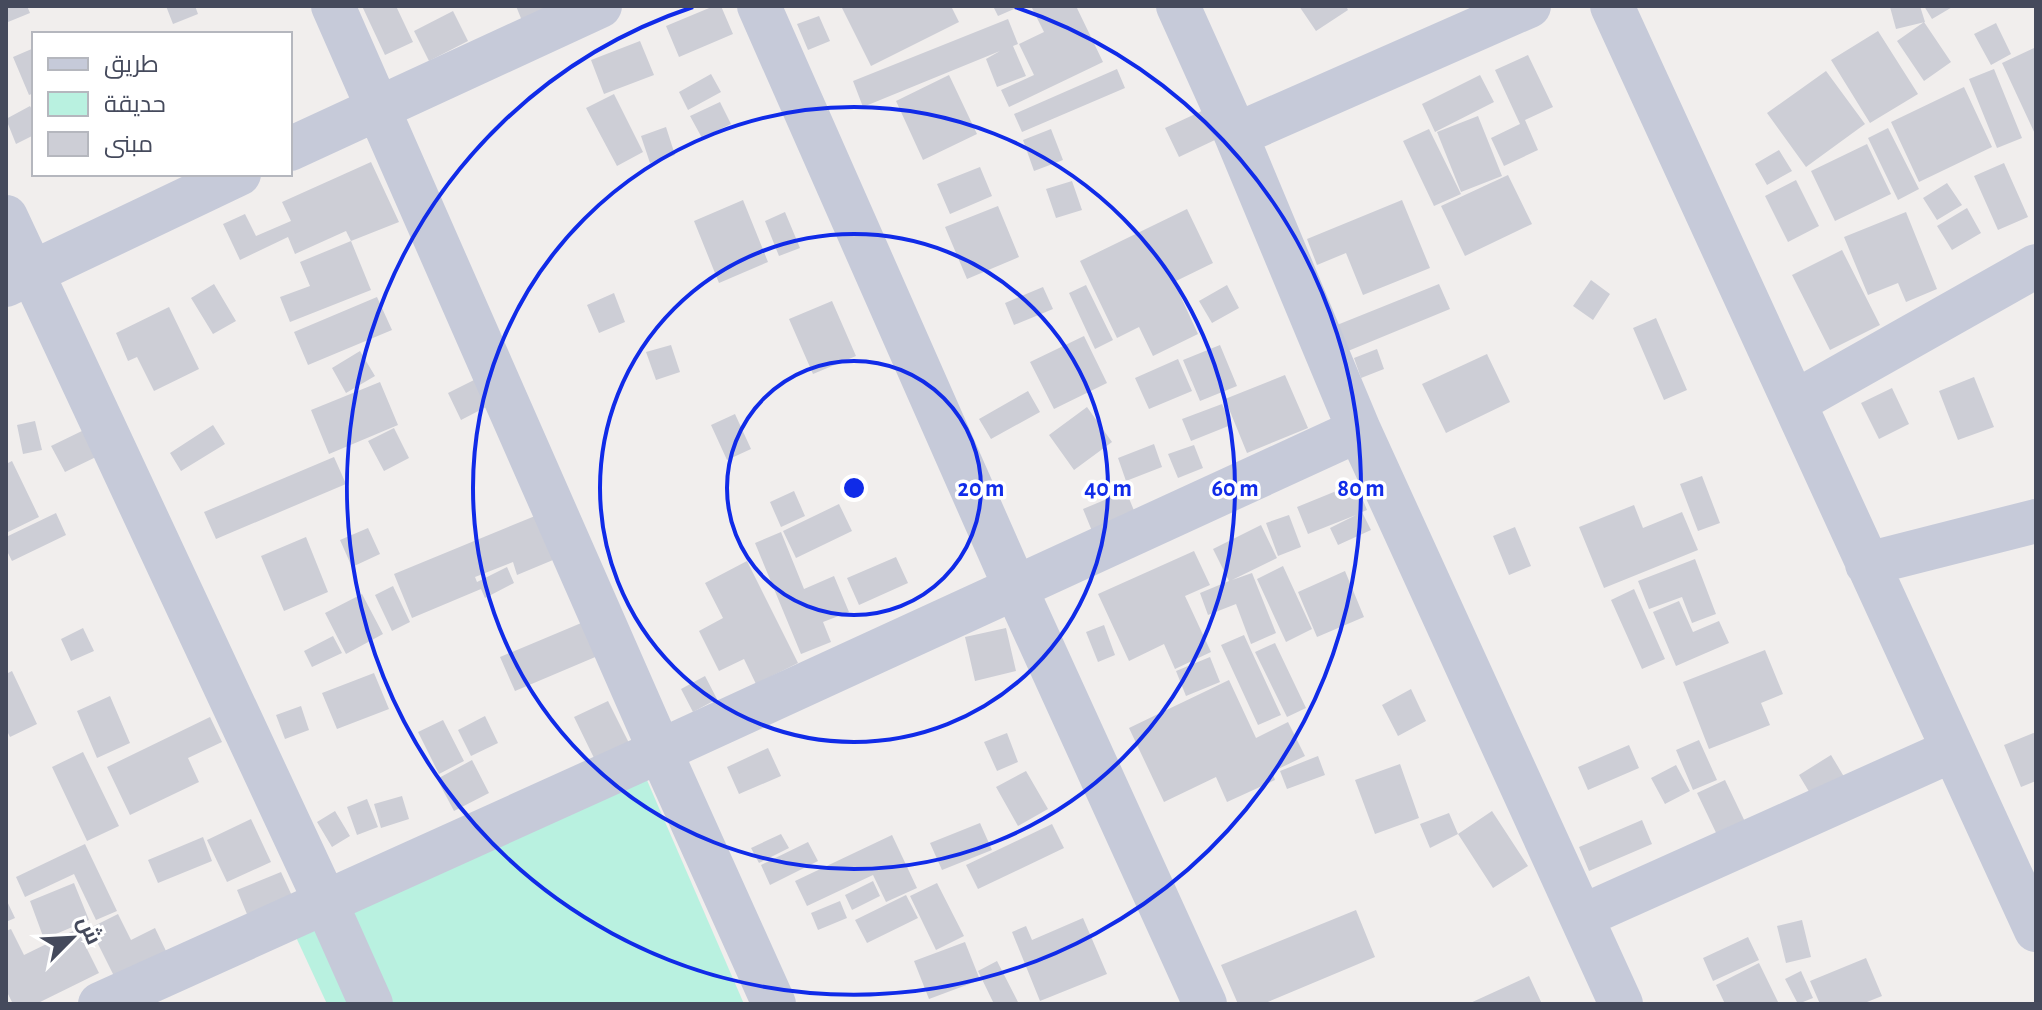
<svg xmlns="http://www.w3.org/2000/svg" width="2042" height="1010" viewBox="0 0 2042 1010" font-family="'Alegreya Sans',Cairo,sans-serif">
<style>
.green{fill:#b9f1e0}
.building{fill:#cdced6}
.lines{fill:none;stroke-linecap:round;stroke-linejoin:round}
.minor{stroke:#c6cad9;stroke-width:44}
.ring{fill:none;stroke:#102be8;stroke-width:4}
.centre{fill:#102be8;stroke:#fff;stroke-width:4}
.ring-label{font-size:24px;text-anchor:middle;font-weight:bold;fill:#102be8;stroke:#fff;stroke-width:7;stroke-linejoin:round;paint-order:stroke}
</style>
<rect width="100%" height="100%" fill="#f1eeed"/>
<path class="green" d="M646,778L744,1004H327L295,935Z"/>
<path class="building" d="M6,6H27L30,13L8,22Z
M166,6H195L198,14L173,24Z
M362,6H396L413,42L385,55Z
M516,6H563L529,38Z
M714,6H721L733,34L679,57L666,26Z
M841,6H951L959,22L871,66Z
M993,6H1021L998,16Z
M1031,6H1076L1103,62L1009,107L1001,90L1034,75L1019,44L1044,32Z
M1299,6H1346L1348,10L1316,31Z
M1920,6L1925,22L1896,29L1890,7Z
M1924,6H1954L1932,19Z
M453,11L468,41L429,61L414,31Z
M819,16L830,41L808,50L797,24Z
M1008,19L1018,44L1013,46L1026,76L997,87L986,59L1000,51L863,107L853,81Z
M1924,22L1951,62L1924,81L1897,41Z
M1996,23L2011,54L1991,65L1974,34Z
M1878,31L1918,94L1870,123L1831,60Z
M640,41L654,75L604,94L591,60Z
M2036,47V136L2002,63Z
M34,48V93L29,95L13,57Z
M1528,55L1553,107L1525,120L1538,150L1504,166L1491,138L1520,124L1495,70Z
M1117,69L1125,88L1022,132L1014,114Z
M1994,69L2022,138L1997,148L1969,79Z
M1826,71L1865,124L1806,167L1767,113Z
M711,74L721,92L688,110L679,92Z
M949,75L977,134L923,160L896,101Z
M1480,75L1494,102L1435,132L1422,104Z
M1964,87L1992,147L1919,182L1891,122Z
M614,94L643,152L617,166L586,108Z
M720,102L731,124L702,138L690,116Z
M30,106L34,113V135L16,144L6,119Z
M1204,110L1217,139L1179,157L1165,128Z
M1478,116L1502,176L1461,192L1437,132Z
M666,127L675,155L650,163L641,136Z
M1888,128L1919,189L1898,200L1868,138Z
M1051,129L1063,160L1034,171L1023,140Z
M1429,129L1461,194L1434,206L1403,141Z
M1867,144L1891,194L1835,221L1811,171Z
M1779,150L1792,171L1767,185L1755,164Z
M371,162L399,222L351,241L371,290L290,322L280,297L310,286L300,262L351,241L346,231L295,254L288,237L240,260L223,224L245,214L256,236L291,221L282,202Z
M2004,163L2028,217L1998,230L1974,176Z
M980,167L992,196L950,214L937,184Z
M1508,175L1532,224L1465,256L1441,206Z
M1796,180L1819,226L1788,242L1765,196Z
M1072,181L1082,210L1056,218L1046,189Z
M1947,183L1962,205L1937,220L1923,198Z
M743,200L768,262L719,283L694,221Z
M1402,200L1430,268L1363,295L1346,253L1317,265L1307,239Z
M998,206L1019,257L967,279L945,227Z
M1967,208L1981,233L1952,250L1937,226Z
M1187,209L1213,263L1174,282L1198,334L1153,356L1139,327L1117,338L1080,261Z
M785,212L800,248L779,256L765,221Z
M1906,212L1937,289L1906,302L1898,283L1868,295L1844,237Z
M1842,250L1880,325L1830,350L1792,275Z
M1591,280L1610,294L1593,320L1573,306Z
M214,284L236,321L213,334L191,298Z
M1439,284L1450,309L1348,351L1337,325Z
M1086,285L1113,340L1095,349L1069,293Z
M1227,285L1239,308L1212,323L1199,301Z
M1043,287L1053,309L1014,325L1005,303Z
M614,293L625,322L599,333L587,305Z
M377,297L392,330L308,365L294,332Z
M832,301L856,356L813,374L789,319Z
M169,307L199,369L154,391L137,357L128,361L116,333Z
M1656,318L1687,390L1664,400L1633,328Z
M1084,336L1107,383L1054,409L1030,362Z
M671,345L680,372L656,380L646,352Z
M1220,345L1237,386L1200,401L1183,360Z
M1377,349L1384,369L1361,378L1354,358Z
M360,351L375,376L346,393L332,368Z
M1487,354L1510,402L1446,433L1422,384Z
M1178,359L1192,391L1149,409L1135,378Z
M1285,375L1308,428L1247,453L1225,399Z
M1974,377L1994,427L1958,440L1939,391Z
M476,379L488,406L461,420L448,393Z
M380,382L398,425L329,454L311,410Z
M1892,388L1909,424L1879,439L1861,403Z
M1028,391L1040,412L991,439L979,419Z
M1222,404L1231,425L1191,441L1182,419Z
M1087,407L1112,442L1074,470L1049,435Z
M735,414L751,449L727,460L711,425Z
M35,421L42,450L23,454L17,425Z
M213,425L225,444L181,471L170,453Z
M394,428L409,458L384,471L368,441Z
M84,430L96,457L65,472L51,446Z
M1154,444L1162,467L1126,481L1118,458Z
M1194,445L1203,468L1178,478L1168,454Z
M334,457L346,484L216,539L204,512Z
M12,461L39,517L6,533V464Z
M1702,476L1720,523L1698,531L1680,484Z
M1356,483L1367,510L1362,512L1371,530L1338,545L1330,528L1356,515L1308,534L1297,507Z
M794,491L805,516L781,527L770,502Z
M1126,491L1135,513L1092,531L1083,509Z
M839,504L852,531L796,558L783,531Z
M1634,505L1643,528L1682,512L1698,550L1604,588L1579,527Z
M56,513L66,535L12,561L6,549V537Z
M1289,515L1301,547L1278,556L1266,523Z
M535,516L553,560L517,575L513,562L475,577L477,582L507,567L514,583L485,598L481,589L412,618L394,574Z
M1261,525L1277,558L1232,580L1252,573L1276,633L1251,644L1236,604L1208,615L1200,593L1229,581L1213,549Z
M1515,527L1531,566L1509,575L1493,536Z
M368,528L380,554L352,567L340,540Z
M781,532L804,589L834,576L849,612L823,622L831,642L801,654L755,543Z
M306,537L328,592L284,611L261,556Z
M1194,551L1210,585L1185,596L1211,652L1175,669L1164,644L1129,661L1098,594Z
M896,557L908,583L859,605L847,578Z
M1695,559L1716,614L1692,623L1682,597L1649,609L1638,581Z
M747,561L798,663L756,684L744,659L719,671L699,631L723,618L705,583Z
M1283,566L1312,629L1286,642L1257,579Z
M1345,571L1364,617L1317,637L1298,592Z
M393,586L410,622L392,631L375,595Z
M1634,589L1665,659L1642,669L1611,600Z
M362,594L383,634L346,654L325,613Z
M1679,601L1693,632L1719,621L1729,643L1676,666L1653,612Z
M586,621L600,655L515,691L500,657Z
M1104,625L1115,655L1098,662L1086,632Z
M83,628L94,651L71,661L61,639Z
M1006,628L1016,671L975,681L965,637Z
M1244,635L1281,715L1258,725L1221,645Z
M333,636L342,653L312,667L304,651Z
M1275,643L1306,708L1287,717L1255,652Z
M1765,650L1783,694L1761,703L1770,725L1709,749L1683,682Z
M1210,657L1220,682L1186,696L1176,671Z
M12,671L37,724L10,737L6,729V674Z
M374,673L389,709L337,729L322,693Z
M705,676L717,699L693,712L681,689Z
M1229,680L1256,738L1288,722L1305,756L1272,772L1275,780L1227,802L1216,777L1164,802L1129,728Z
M1411,689L1426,721L1398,736L1382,705Z
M110,696L130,743L97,758L77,711Z
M608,701L629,743L595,760L574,717Z
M301,706L309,730L285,739L276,715Z
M485,716L498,743L471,756L458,730Z
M210,717L222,742L188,758L199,782L130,815L107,767Z
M443,720L464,761L439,774L418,732Z
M2036,732V781L2021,787L2004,745Z
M1007,733L1018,762L997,771L984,742Z
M1699,740L1717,780L1693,790L1676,750Z
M1629,745L1639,768L1588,790L1578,767Z
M768,748L781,776L739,794L727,767Z
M83,752L119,826L87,841L52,767Z
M1831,755L1855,795L1823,815L1799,775Z
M1318,756L1325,775L1287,789L1280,771Z
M472,760L489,793L454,811L437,779Z
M1400,764L1419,818L1375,834L1355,780Z
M1676,765L1690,791L1665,804L1651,778Z
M1026,771L1048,809L1018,826L996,787Z
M1725,780L1748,828L1720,841L1697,793Z
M402,796L409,819L381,828L374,804Z
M367,799L378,827L357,835L347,807Z
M335,811L350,836L332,847L317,822Z
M1492,811L1528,866L1493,888L1458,834L1430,848L1420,824L1449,813L1458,834Z
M251,819L271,862L227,882L207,840Z
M1642,820L1652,844L1589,871L1579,847Z
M980,823L992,850L942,870L930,843Z
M1052,824L1064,848L978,889L966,865Z
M781,834L789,848L759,863L751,848Z
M892,835L917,888L886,902L873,875L807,906L795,881Z
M203,837L212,861L158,883L148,860Z
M808,842L818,861L770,885L761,865Z
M85,844L117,911L96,920L74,874L25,897L16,877Z
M281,872L299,911L254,931L237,890Z
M873,881L880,896L852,910L845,895Z
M74,883L89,920L44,939L30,901Z
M937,883L964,936L936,950L910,896Z
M906,895L918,918L867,943L855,920Z
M6,899L15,918L6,922Z
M840,901L847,918L818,930L811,913Z
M1356,910L1375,957L1263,1004H1238L1221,965Z
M118,914L131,940L155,928L166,951L114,976L90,928Z
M1083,918L1107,974L1040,1001L1012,932L1026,926L1032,940Z
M1802,920L1811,957L1786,963L1777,926Z
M11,929L24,955L77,929L99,973L36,1004H13L6,990V931Z
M1748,937L1759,960L1713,981L1703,958Z
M965,942L980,980L929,999L914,961Z
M1866,958L1882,996L1862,1004H1820L1810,981Z
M997,961L1019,1004H994L978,971Z
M1759,963L1779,1004H1725L1716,985Z
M1801,971L1813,998L1798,1004L1785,979Z
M1529,976L1542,1004H1468Z"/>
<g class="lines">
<path class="minor" d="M333,6L660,751L1359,430
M759,6L1015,587L1205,1004
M1178,6L1236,135L1359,430L1621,1004
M1612,6L2036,930
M1236,135L1529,6
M290,149L600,6
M6,217L326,903L371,1004
M6,285L239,174
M1795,402L2036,266
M1867,564L2036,521
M1583,916L1953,750
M100,1004L660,751L774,1004"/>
</g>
<g class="ring">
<circle cx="854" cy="488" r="127"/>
<circle cx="854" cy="488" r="254"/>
<circle cx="854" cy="488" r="381"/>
<path d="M1015 7A507 507 0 1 1 693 7"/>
</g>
<circle cx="854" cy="488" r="12" class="centre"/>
<g class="ring-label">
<text x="981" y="496">20 m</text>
<text x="1108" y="496">40 m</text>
<text x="1235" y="496">60 m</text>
<text x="1361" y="496">80 m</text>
</g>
<rect width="2042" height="1010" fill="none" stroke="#454a5c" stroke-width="16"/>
<rect x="32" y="32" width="260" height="144" fill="#ffffff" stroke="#b5b7be" stroke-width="2"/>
<rect x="48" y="58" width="40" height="12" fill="#c6cad9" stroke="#b5b7be" stroke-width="2"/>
<text x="104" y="72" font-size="24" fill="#454a5c">طريق</text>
<rect x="48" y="92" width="40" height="24" fill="#b9f1e0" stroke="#b5b7be" stroke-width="2"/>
<text x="104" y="112" font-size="24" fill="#454a5c">حديقة</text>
<rect x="48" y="132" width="40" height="24" fill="#cdced6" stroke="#b5b7be" stroke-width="2"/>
<text x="104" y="152" font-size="24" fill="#454a5c">مبنى</text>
<g transform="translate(72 938) rotate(66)" stroke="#ffffff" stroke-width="6" paint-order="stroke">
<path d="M0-6L14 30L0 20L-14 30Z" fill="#454a5c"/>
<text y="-12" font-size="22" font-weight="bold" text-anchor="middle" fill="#454a5c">ش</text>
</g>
</svg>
